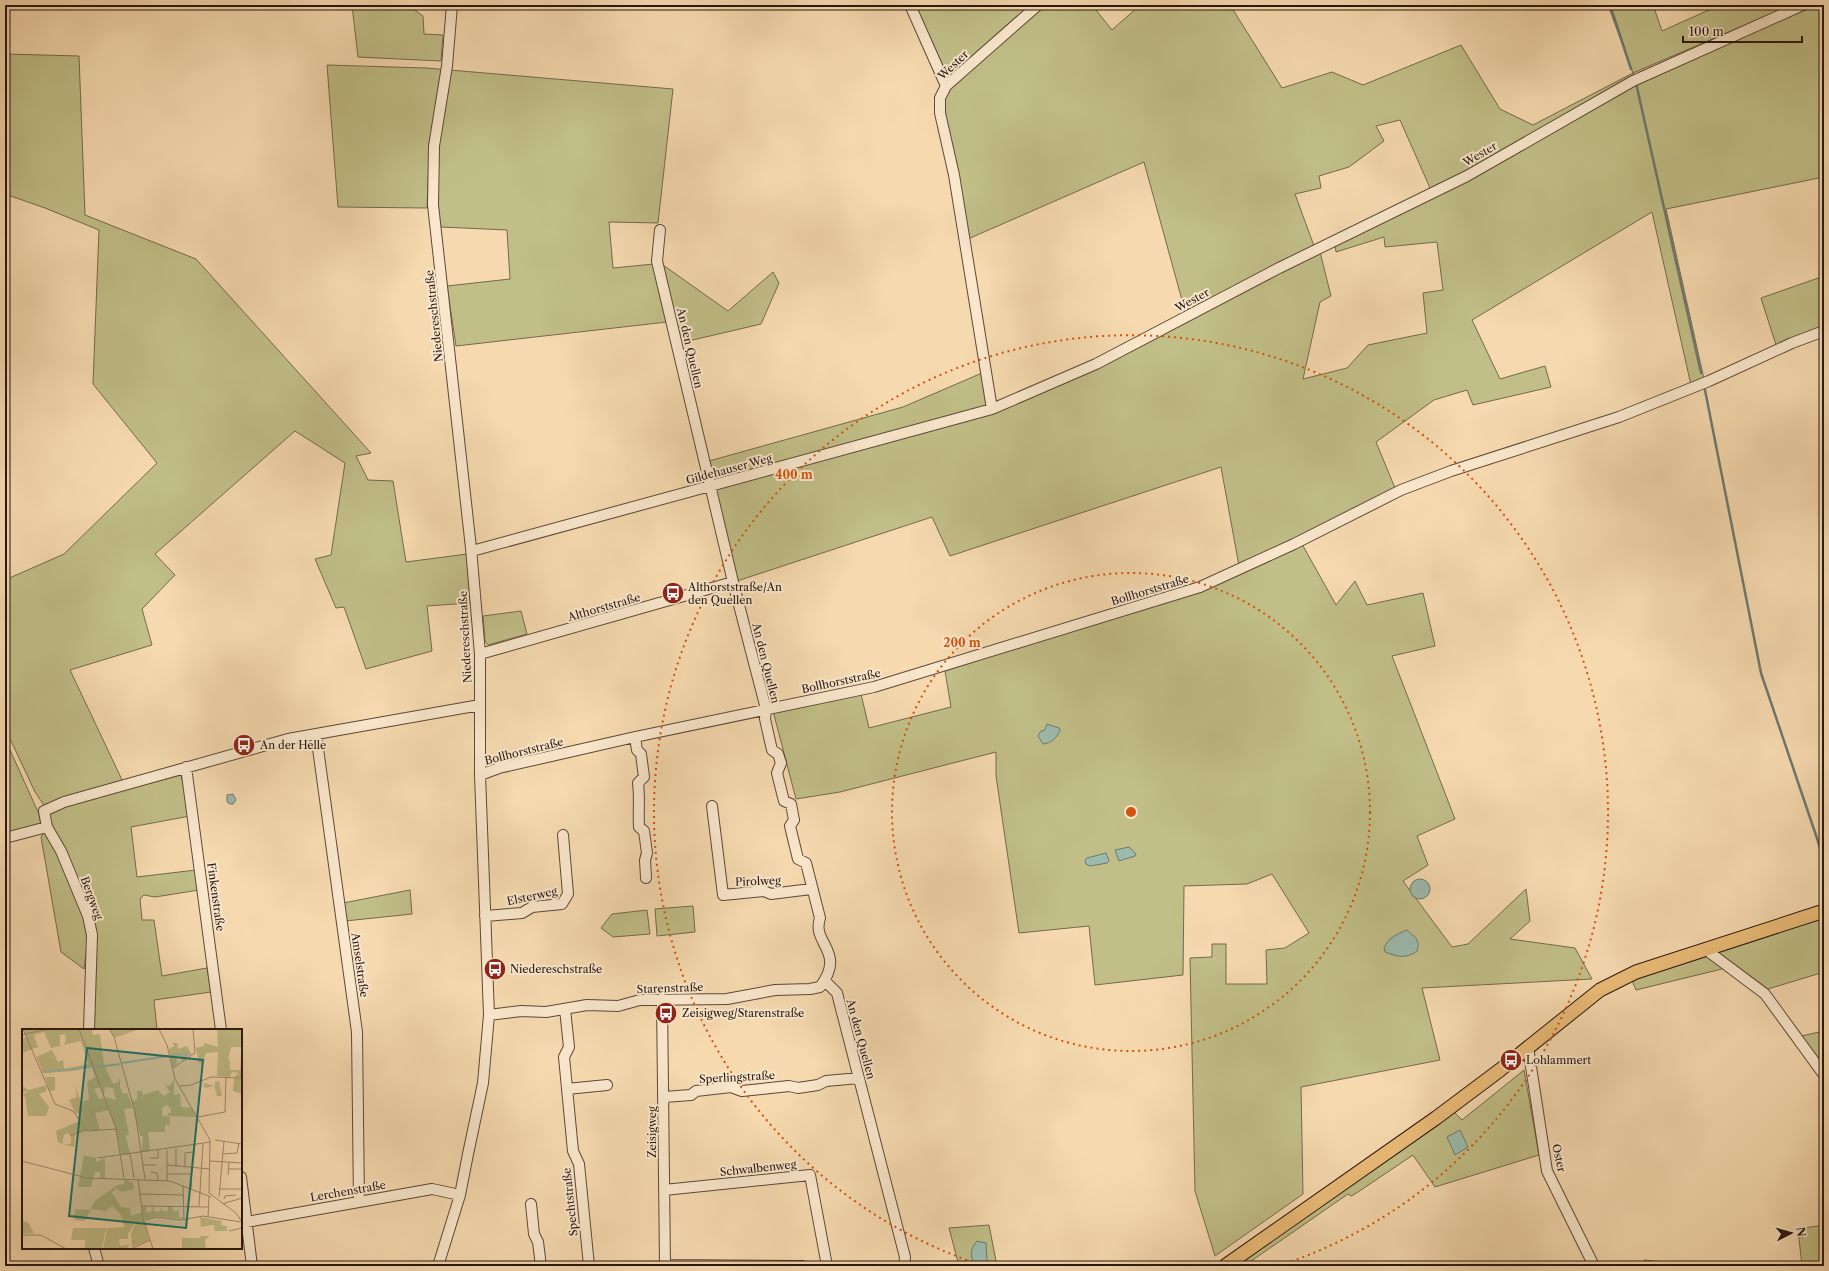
<svg xmlns="http://www.w3.org/2000/svg" width="1829" height="1271" viewBox="0 0 1829 1271" font-family="'Libre Caslon Text',serif">
<style>
.green{fill:#c1be87;stroke:#746a4c;fill-rule:evenodd}
.water{fill:#9dbaae;stroke:#6e796f}
.lines{fill:none;stroke-linecap:round;stroke-linejoin:round}
.stream{stroke:#6e796f;stroke-width:2.5}
.minor-casing{stroke:#5c4838;stroke-width:12}
.major-casing{stroke:#281711;stroke-width:15}
.minor{stroke:#f9e6cb;stroke-width:10}
.major{stroke:#ebbc78;stroke-width:13}
.ring{fill:none;stroke:#d5520c;stroke-width:2;stroke-dasharray:2 4}
.labels{text-anchor:middle;dominant-baseline:central;stroke-width:4;stroke-linejoin:round;paint-order:stroke}
.street-label{font-size:11px;fill:#281711;stroke:#f9e6cb}
.poi-label{font-size:11px;fill:#281711;stroke:#f9e6cb;text-anchor:start}
.inset-river{fill:none;stroke:#9dbaae;stroke-width:2}
.inset-road{fill:none;stroke:#a48b70;stroke-width:1}
.view{fill:#0f766e;fill-opacity:0.15;stroke:#0f766e;stroke-width:2}
.inset-edge{fill:none;stroke:#281711;stroke-width:2}
.centre{fill:#d5520c;stroke:#f9e6cb;stroke-width:2}
.ring-label{font-size:12px;text-anchor:middle;font-weight:bold;fill:#d5520c;stroke:#f9e6cb;stroke-width:4;stroke-linejoin:round;paint-order:stroke}
</style>
<rect width="100%" height="100%" fill="#f6d9af"/>
<filter id="stains"><feTurbulence type="fractalNoise" baseFrequency=".005" numOctaves="4"/><feColorMatrix values="0 0 0 0 .2 0 0 0 0 .09 0 0 0 0 .02 0 0 0 .5 -.17"/></filter>
<radialGradient id="worn" r=".72"><stop offset=".6" stop-color="#630" stop-opacity="0"/><stop offset="1" stop-color="#630" stop-opacity=".3"/></radialGradient>
<path class="green" d="M352,5H411L412,8L423,16L424,34L443,35L441,61L358,57Z
M914,5H1030L947,79Z
M1045,5H1092L1112,30L1138,7L1137,5H1230L1282,88L1332,72L1363,85L1461,45L1500,109L1533,125L1633,73L1608,5H1653L1662,31L1720,5H1824V177L1666,209L1704,379L1691,385L1652,212L1472,320L1500,379L1545,366L1551,387L1473,405L1467,390L1434,400L1376,442L1395,488L1239,566L1221,467L950,556L932,517L737,581L715,488L996,411L1320,252L1331,296L1320,302L1303,379L1347,368L1368,345L1427,333L1423,293L1443,290L1437,242L1385,247L1384,237L1336,252L1335,245L1434,197L1400,120L1376,126L1384,141L1349,167L1319,176L1321,188L1295,194L1314,246L1185,311L1144,162L968,239L943,115L944,99L950,88ZM1780,10L1636,84L1633,73Z
M5,54L79,56L85,215L196,259L371,453L356,456L368,480L393,481L406,562L467,554L470,603L427,606L432,651L366,669L344,607L336,608L315,559L331,555L345,463L295,431L155,554L175,575L142,609L152,645L70,670L123,782L45,807L35,792L5,728V580L64,554L157,463L93,384L99,230L45,208L5,194Z
M327,65L426,68L673,89L658,223L609,222L613,268L654,264L667,322L456,346L447,286L510,279L507,230L441,227L429,160L427,208L338,207Z
M663,265L728,311L773,272L779,283L761,324L680,343Z
M1824,276V327L1776,345L1761,298Z
M982,373L988,406L714,482L709,461L903,407Z
M1302,544L1336,605L1355,581L1367,605L1423,593L1435,646L1392,656L1455,819L1417,836L1428,865L1403,881L1452,947L1468,944L1526,889L1530,921L1510,939L1575,948L1592,979L1422,988L1440,1060L1301,1087L1303,1194L1215,1256L1195,1191L1190,958L1212,957V944H1226V984H1267L1266,950L1285,948L1309,933L1272,874L1247,884L1184,886L1183,975L1095,985L1089,926L1019,933L996,776V752L840,792L796,799L773,711L861,694L869,728L951,707L945,671L1200,587Z
M521,611L527,634L488,645L485,641L483,616Z
M5,739L39,814L41,826L5,835Z
M181,775L190,816L131,827L137,877L196,870L199,890L155,897L144,895L140,899L142,920H154L162,976L207,968L211,992L154,1000L157,1030H93L96,937L51,825L48,814L67,805Z
M44,832C60,855 86,907 88,935C88,946 85,958 84,969L61,952L41,837Z
M410,890L412,914L345,921L343,903Z
M693,906L695,932L657,936L655,909Z
M647,910L650,934L613,937L601,928L612,914Z
M1824,916V972L1768,989L1714,949Z
M1706,953L1726,968L1636,990L1631,978Z
M1824,1031V1068L1801,1036Z
M1524,1070L1539,1155L1435,1187L1413,1155L1355,1194L1351,1196L1348,1194L1244,1266H1236L1454,1112L1462,1120Z
M989,1225L997,1266H959L949,1228Z
M1824,1225V1266H1802L1798,1229Z
M1644,1260L1701,1266H1644Z"/>
<path class="water" d="M1047,724L1059,728L1060,730C1058,737 1050,744 1043,744L1038,736L1041,731L1045,730Z
M233,794L236,800L233,804H230L227,802V795Z
M1129,847L1136,854L1135,856L1119,861L1115,850Z
M1106,853L1109,861L1107,863L1090,866L1086,864L1085,860L1087,858Z
M1410 889a10 10 0 1 1 20 0a10 10 0 1 1-20 0Z
M1407,930C1414,937 1421,939 1417,951C1406,959 1398,957 1385,952L1384,948C1388,938 1397,934 1407,930Z
M1460,1130L1468,1147L1455,1155L1447,1137Z
M977,1241L986,1243L987,1261L982,1266L974,1264C970,1256 970,1249 977,1241Z"/>
<g class="lines">
<path class="stream" d="M1610,5L1631,69
M1636,83L1701,373
M1705,390L1761,673L1824,859"/>
<g class="minor-casing">
<path id="minor" d="M910,5L946,86
M992,409L954,175L940,113V98L946,86L1038,5
M472,551L992,409L1096,364L1279,268L1467,176L1633,81L1803,5
M480,654L733,582
M316,734L357,1032L359,1202
M635,737L637,750L641,754L644,777L638,783C640,799 638,812 639,827L644,831L647,853L645,860L646,878
M186,767L221,1030
M480,775L499,768L635,737L874,687L1200,587L1294,544L1401,490L1451,471L1619,417L1709,381L1792,343L1824,331
M712,806L723,895L764,891L771,894L811,889
M5,838L47,827
M485,916L522,913L532,907L562,904L568,894L563,835
M1705,949L1765,994L1824,1075
M825,981L837,993L905,1257L904,1266
M662,999L665,1266
M565,1009L569,1047L564,1057L573,1151L579,1164L589,1266
M489,1015L521,1011L546,1012L587,1005L618,1006L640,1000L727,999L775,990L810,989L820,987C847,951 811,944 820,918L806,863L798,859L790,826L794,820L791,804L784,801L777,773L781,763L778,754L772,750L765,719L766,709L733,582L657,261L660,230
M89,1030L92,935L88,916L61,851L47,827L44,811L64,802L288,739L480,705
M1528,1047L1547,1171L1594,1266
M567,1089L607,1085
M664,1097L691,1095L696,1091L731,1087L742,1091L789,1086L798,1088L818,1085L826,1081L859,1078
M241,1177L252,1266
M664,1190L810,1175L827,1266
M531,1204L534,1234L538,1242L541,1266
M241,1223L432,1189L460,1195
M94,1248L99,1266
M665,1265L802,1266
M438,1266L460,1195L468,1154L483,1083L489,1015L480,775V654L471,548L433,205L434,146L447,66L452,5"/>
</g>
<g class="major-casing">
<path id="major" d="M1225,1266L1436,1118L1500,1070L1600,990L1636,972L1824,911"/>
</g>
<use href="#minor" class="minor"/>
<use href="#major" class="major"/>
</g>
<g class="ring">
<circle cx="1131" cy="812" r="239"/>
<path d="M984 1266A477 477 0 1 1 1278 1266"/>
</g>
<defs>
<g id="bus-disc" transform="scale(1.15)"><circle r="9.5" fill="#8f2418" stroke="#f9e6cb"/><path d="M-5-6H5V4H4V6H2V4H-2V6H-4V4H-5ZM-3.5-4V0h7V-4ZM-3.5 1.2v1.5H-2V1.2ZM2 1.2v1.5H3.5V1.2Z" fill="#fff"/></g>
</defs>
<g fill-rule="evenodd">
<use href="#bus-disc" x="673" y="593"/>
<use href="#bus-disc" x="244" y="745"/>
<use href="#bus-disc" x="495" y="969"/>
<use href="#bus-disc" x="666" y="1013"/>
<use href="#bus-disc" x="1511" y="1060"/>
</g>
<g class="labels">
<g class="street-label">
<text transform="translate(953 65) rotate(-44)">Wester</text>
<text transform="translate(1480 154) rotate(-30)">Wester</text>
<text transform="translate(1192 300) rotate(-28)">Wester</text>
<text transform="translate(434 316) rotate(-96)">Niedereschstraße</text>
<text transform="translate(690 348) rotate(77)">An den Quellen</text>
<text transform="translate(729 469) rotate(-15)">Gildehauser Weg</text>
<text transform="translate(1150 590) rotate(-17)">Bollhorststraße</text>
<text transform="translate(604 607) rotate(-16)">Althorststraße</text>
<text transform="translate(465 637) rotate(-93)">Niedereschstraße</text>
<text transform="translate(766 663) rotate(76)">An den Quellen</text>
<text transform="translate(841 681) rotate(-12)">Bollhorststraße</text>
<text transform="translate(524 751) rotate(-14)">Bollhorststraße</text>
<text transform="translate(758 881) rotate(-2)">Pirolweg</text>
<text transform="translate(532 896) rotate(-12)">Elsterweg</text>
<text transform="translate(216 897) rotate(82)">Finkenstraße</text>
<text transform="translate(92 898) rotate(70)">Bergweg</text>
<text transform="translate(360 965) rotate(82)">Amselstraße</text>
<text transform="translate(670 988) rotate(-2)">Starenstraße</text>
<text transform="translate(861 1039) rotate(75)">An den Quellen</text>
<text transform="translate(737 1077) rotate(-3)">Sperlingstraße</text>
<text transform="translate(652 1132) rotate(-90)">Zeisigweg</text>
<text transform="translate(1559 1158) rotate(77)">Oster</text>
<text transform="translate(758 1168) rotate(-6)">Schwalbenweg</text>
<text transform="translate(348 1191) rotate(-10)">Lerchenstraße</text>
<text transform="translate(570 1202) rotate(-96)">Spechtstraße</text>
</g>
<g class="poi-label">
<text x="688" y="587">Althorststraße/An<tspan x="688" dy="13">den Quellen</tspan></text>
<text x="260" y="745">An der Helle</text>
<text x="510" y="969">Niedereschstraße</text>
<text x="682" y="1013">Zeisigweg/Starenstraße</text>
<text x="1526" y="1060">Lohlammert</text>
</g>
</g>
<g transform="translate(22 1029)">
<rect width="220" height="220" fill="#f6d9af"/>
<path d="M1,0H73L70,2L71,6L78,5L82,36H99L83,38L91,55L96,53L98,49V59L101,65L105,64L111,79L102,80L107,105L104,107L108,125L99,126L94,100L83,68L94,71L91,59L83,58L82,67L79,58L72,60L77,70L82,69L87,81L73,84L78,101H65L56,88L60,85L59,83L54,85L47,71L55,68L53,56L59,74L67,70L65,53L73,48L70,38L51,42L21,44L16,31L14,28L30,21L36,33L41,31L42,40L66,35L59,12L41,16L44,12L43,5L38,6V17L29,19L22,3L12,6L16,18L0,24V10L4,8ZM118,0L92,9L88,1L89,0ZM195,0H219V18H209L206,31L208,32V41H219V49L213,48L216,44L210,43L208,48L195,47L196,23L184,24L181,34H177L174,19L182,17V14L196,18ZM151,14H155L156,20L165,17L169,25L160,32L159,28L154,27L155,34L151,39L147,20L152,17ZM23,48H33V61L28,62ZM212,49L220,50V65L211,62ZM152,50V66L158,65L159,78L169,79L174,88L146,87V84H149V80L145,76L140,79V87L148,88V96H143V103H126L128,122L120,123L121,107H118L110,73L115,70V62H120L121,66L136,61L142,67L148,63L143,56L148,57ZM197,52L200,67H195L192,57L183,59L181,54L193,57V53ZM25,56L24,62L17,65L27,78L24,87H6L3,68L0,67L7,61L0,64V57L7,61ZM57,92L64,101L49,106L44,104L41,109V115H49V106L53,105L52,118L41,115L36,113L34,102ZM62,126L74,129V133L83,129V149H78V143H73L69,158H56ZM102,150L111,154L112,160L101,163L93,160L90,164L99,178L108,179L109,187L120,183L127,211L110,218L109,205L114,193L111,195L113,194L106,205V210H97L98,217L107,215L106,220H81L85,199L102,198L99,186L91,177L83,182L69,180L63,192L52,191L53,180L68,181L73,172L95,156L102,155ZM124,177V183H129L131,177L133,183L138,182L140,177V182H146V177H150L151,182H157V188H162V190L134,187L122,190L120,178ZM178,188L200,192L199,196L205,197V202H193L192,196H189L179,198ZM0,192L6,193L12,204L0,205ZM51,199H84L80,220H63V211H49ZM178,207H188L183,211L184,220H160V209H178Z" fill="#c1be87"/>
<path class="inset-river" d="M149,26L169,25M100,34L146,27M73,38L98,35M22,43L69,38"/>
<path class="inset-road" d="M1,0L33,75L51,82L65,102L94,100M57,0L94,100L102,149M87,0L92,8L113,83L123,150M137,0L145,16L153,50L188,111L187,164L214,184L220,193M0,6L20,1L37,0M151,39L173,24L171,0M219,49L220,0M158,57L169,56L189,48L220,49M176,88L203,83L204,48M48,107L64,101M193,111L220,115M108,125L112,149M201,125L215,124L217,114M75,129L189,113M128,129H136V121M0,132L65,149L148,152L189,168M188,132L220,134M121,136H134M145,136L188,140M154,137V119M163,138V124L171,123M170,138L172,116M207,140H220M129,143L135,144L136,151M145,145H170M206,146L207,133M116,150L121,189L131,220M145,152V121M161,156L162,190M169,160L170,138M197,160H220M117,165L161,166M197,168L202,112M202,170L203,167L214,166M200,175L220,169M119,177L187,178M177,177L181,115M186,188L187,168M123,191L134,188L159,191L181,187L219,193M207,202L220,199M0,206H19L44,220M109,220L128,211"/>
<path class="view" d="M65,19L181,31L164,199L47,187Z"/>
<rect width="220" height="220" class="inset-edge"/>
</g>
<circle cx="1131" cy="812" r="6" class="centre"/>
<g class="ring-label">
<text x="794" y="479">400 m</text>
<text x="962" y="647">200 m</text>
</g>
<rect width="1829" height="1271" fill="none" stroke="#f6d9af" stroke-width="20"/>
<rect x="6" y="6" width="1817" height="1259" fill="none" stroke="#281711" stroke-width="2"/>
<rect x="10" y="10" width="1809" height="1251" fill="none" stroke="#281711"/>
<g transform="translate(1791 1233) rotate(84)" stroke="#f9e6cb" stroke-width="3" paint-order="stroke">
<path d="M0-3L7 15L0 10L-7 15Z" fill="#281711"/>
<text y="-6" font-size="11" font-weight="bold" text-anchor="middle" fill="#281711">N</text>
</g>
<path d="M1683 36v6h119v-6" fill="none" stroke="#281711" stroke-width="2"/>
<text x="1689" y="36" font-size="12" fill="#281711" stroke="#f9e6cb" stroke-width="3" paint-order="stroke">100 m</text>
<rect width="100%" height="100%" filter="url(#stains)"/>
<rect width="100%" height="100%" fill="url(#worn)"/>
</svg>
